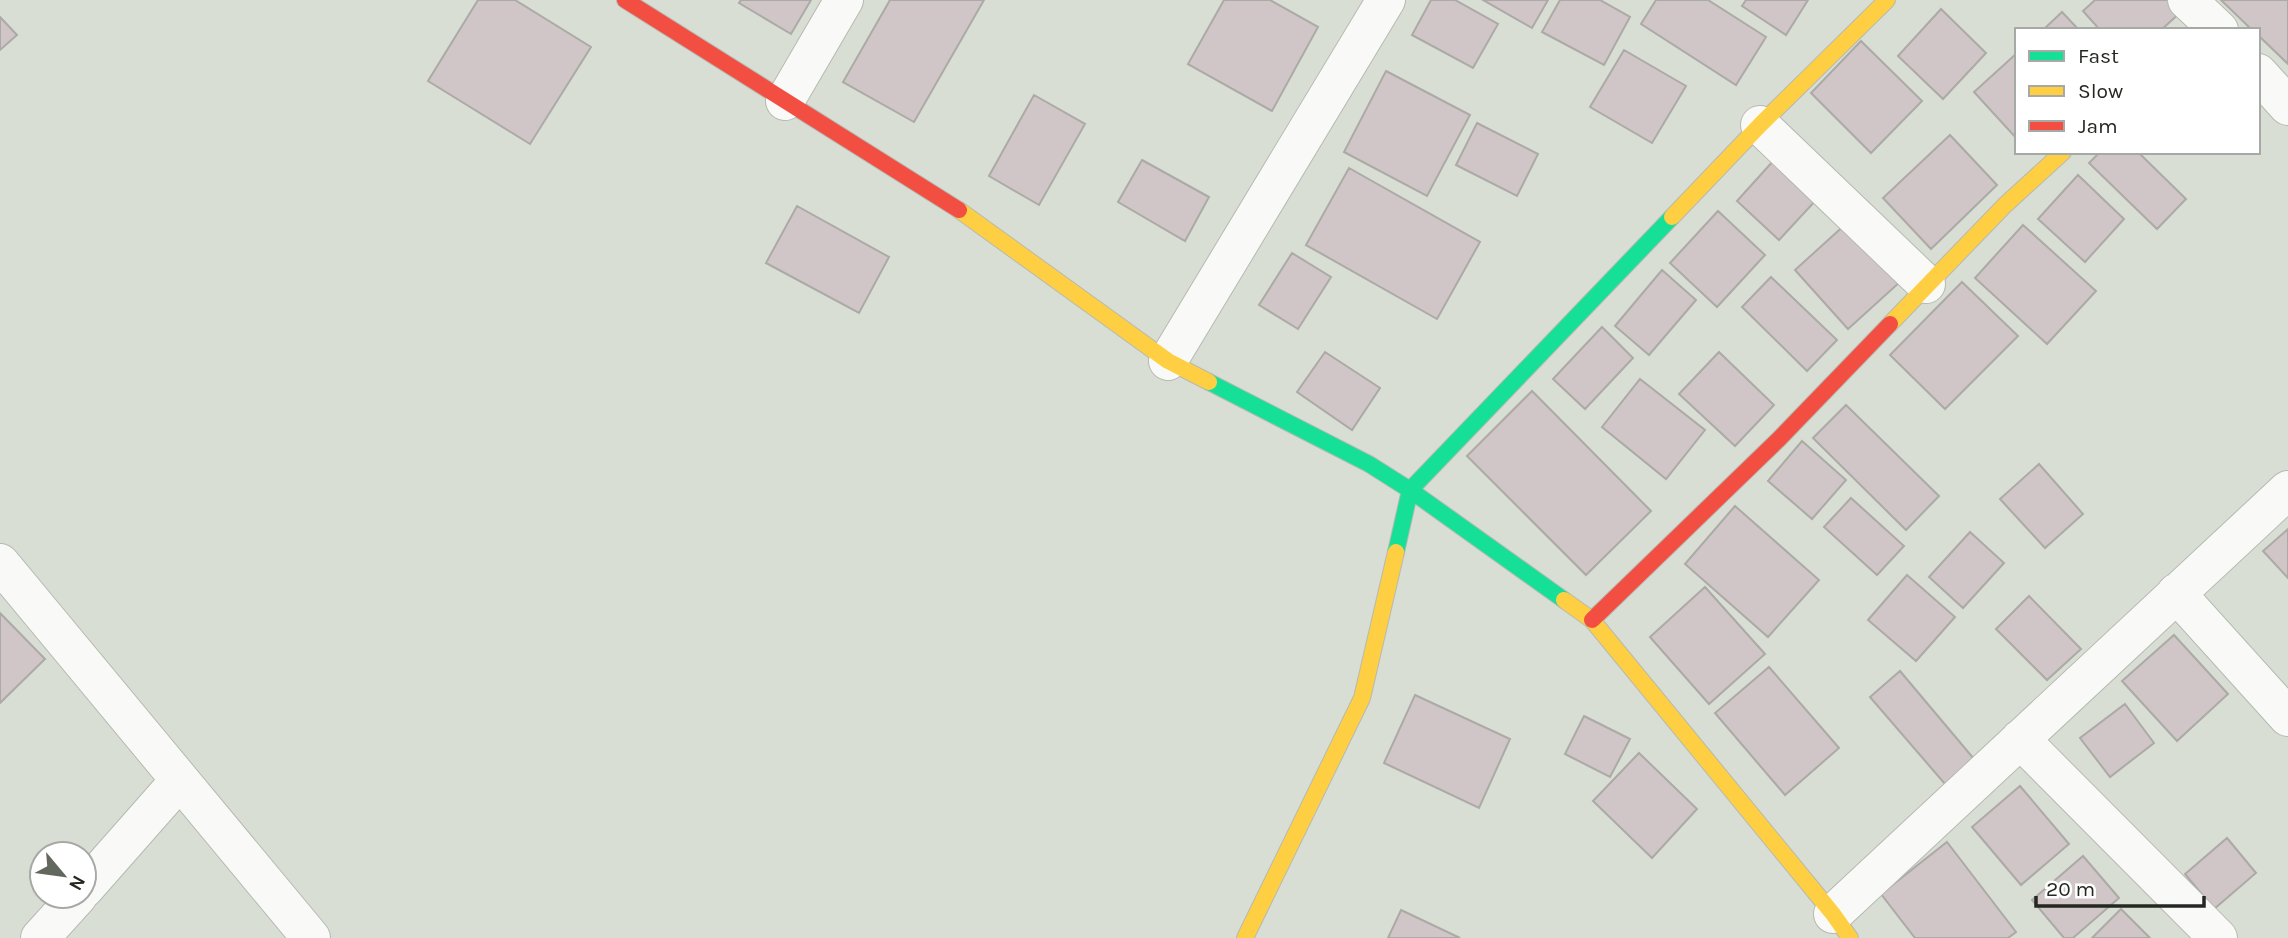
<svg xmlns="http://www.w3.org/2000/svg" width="2288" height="938" viewBox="0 0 2288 938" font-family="Karla,sans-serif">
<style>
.building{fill:#d0c5c7;stroke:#abaaa6;stroke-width:2}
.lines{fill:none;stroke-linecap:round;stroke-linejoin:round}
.street-casing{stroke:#b6bab2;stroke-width:40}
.fast-casing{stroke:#b6bab2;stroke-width:18}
.slow-casing{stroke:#b6bab2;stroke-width:18}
.jam-casing{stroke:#b6bab2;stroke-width:18}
.street{stroke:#f9faf8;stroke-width:38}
.fast{stroke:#16e098;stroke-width:16}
.slow{stroke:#ffcf43;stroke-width:16}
.jam{stroke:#f24e42;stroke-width:16}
</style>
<rect width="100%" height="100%" fill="#d8ded3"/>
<path class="building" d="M478,0H515L591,47L530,144L428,81Z
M741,0H811L791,34L739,3Z
M890,0H984L914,122L843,82Z
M1224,0H1270L1318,27L1272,111L1188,64Z
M1431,0H1455L1498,24L1473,68L1412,35Z
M1483,0H1548L1532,28Z
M1560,0H1600L1630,17L1604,65L1542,32Z
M1656,0H1708L1766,37L1736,85L1641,24Z
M1746,0H1808L1786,35L1742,6Z
M2095,0H2170L2181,12L2161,30H2100L2083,11Z
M2221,0H2288V64L2258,35V30H2252Z
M1941,9L1986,53L1943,99L1898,56Z
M2062,12L2079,30H2043Z
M0,17L17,35L0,50Z
M1861,41L1922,101L1871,153L1811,93Z
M1624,50L1686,86L1652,143L1590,107Z
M2017,53V139L1974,92Z
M1386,71L1470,115L1427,196L1344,152Z
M1034,95L1085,124L1039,205L989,176Z
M1477,123L1538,154L1517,196L1456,165Z
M1950,135L1997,185L1931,249L1883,198Z
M2100,152H2138L2186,199L2157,229L2089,163Z
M1142,160L1209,197L1185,241L1118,202Z
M1774,160L1817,199L1779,240L1737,201Z
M1349,168L1480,242L1437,319L1306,245Z
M2078,175L2124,219L2085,262L2038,219Z
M797,206L889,257L859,313L766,263Z
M1718,211L1765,255L1717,307L1670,263Z
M1848,222L1901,281L1848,329L1795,270Z
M2023,225L2096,291L2047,344L1975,278Z
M1292,253L1331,277L1298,329L1259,305Z
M1662,270L1696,300L1649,355L1615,326Z
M1771,277L1837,340L1807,371L1742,307Z
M1962,282L2018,336L1945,409L1890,355Z
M1602,327L1633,358L1585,409L1553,379Z
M1325,352L1380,388L1352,430L1297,392Z
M1719,352L1774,405L1735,446L1679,394Z
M1640,379L1705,430L1666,479L1602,427Z
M1532,391L1651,511L1586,575L1467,456Z
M1846,405L1939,496L1906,530L1813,438Z
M1802,441L1846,480L1812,519L1768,481Z
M2039,464L2083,514L2045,548L2000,499Z
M1851,498L1904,546L1877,575L1824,527Z
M1735,506L1819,580L1768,637L1685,564Z
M2288,529V578L2263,551Z
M1970,532L2004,563L1963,608L1929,577Z
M1907,575L1955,617L1916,661L1868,620Z
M1705,587L1765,654L1709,704L1650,637Z
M2029,596L2081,649L2047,680L1996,629Z
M0,613L45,659L0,703Z
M2174,635L2228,694L2177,741L2122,681Z
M1769,667L1839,748L1785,795L1715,713Z
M1900,671L1974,759L1945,784L1870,697Z
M1415,695L1510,739L1479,808L1384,763Z
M2125,704L2154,743L2110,777L2080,738Z
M1584,716L1630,739L1610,777L1565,754Z
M1639,753L1697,809L1652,858L1593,801Z
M2020,786L2069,844L2021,885L1972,827Z
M2227,838L2256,873L2214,909L2185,874Z
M1947,842L2016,932L2008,938H1915L1881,894Z
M2083,856L2119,898L2073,938H2064L2032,900Z
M2121,909L2150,938H2092Z
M1401,910L1460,938H1388Z"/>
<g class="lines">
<g class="street-casing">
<path id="street" d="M2187,0L2219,30
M2258,73L2288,106
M785,101L844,0
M1760,125L1926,284
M1168,361L1386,0
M0,563L311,938
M2176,593L2288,717
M2020,739L2218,938
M84,889L180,780
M1833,914L2288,490
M40,938L78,896"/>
</g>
<g class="fast-casing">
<path id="fast" d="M1209,382L1369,464L1410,490L1564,600
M1396,552L1410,490L1672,217"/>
</g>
<g class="slow-casing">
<path id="slow" d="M959,210L1168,361L1209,382
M1672,217L1760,125L1887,0
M1890,324L2005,205L2063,152
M1564,600L1592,620L1833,914L1850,938
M1245,938L1362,698L1396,552"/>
</g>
<g class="jam-casing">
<path id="jam" d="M625,0L959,210
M1592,620L1779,439L1890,324"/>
</g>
<use href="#street" class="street"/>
<use href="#fast" class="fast"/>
<use href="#slow" class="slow"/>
<use href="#jam" class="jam"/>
</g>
<rect x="2015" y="28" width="245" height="126" fill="#ffffff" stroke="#a7a9a6" stroke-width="2"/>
<rect x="2029" y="51" width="35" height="10" fill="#16e098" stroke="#a7a9a6" stroke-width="2"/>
<text x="2078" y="63" font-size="21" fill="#242821">Fast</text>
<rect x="2029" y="86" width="35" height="10" fill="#ffcf43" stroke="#a7a9a6" stroke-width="2"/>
<text x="2078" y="98" font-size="21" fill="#242821">Slow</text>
<rect x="2029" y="121" width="35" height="10" fill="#f24e42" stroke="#a7a9a6" stroke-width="2"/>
<text x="2078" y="133" font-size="21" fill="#242821">Jam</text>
<g transform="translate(63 875) rotate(119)"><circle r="33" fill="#ffffff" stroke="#a7a9a6" stroke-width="2"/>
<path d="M0-5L12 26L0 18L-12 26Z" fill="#63685f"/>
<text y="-10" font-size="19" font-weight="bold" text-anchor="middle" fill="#242821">N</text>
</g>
<path d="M2036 896v10h168v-10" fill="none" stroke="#242821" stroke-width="3.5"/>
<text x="2046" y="896" font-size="21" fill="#242821" stroke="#ffffff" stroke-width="5" paint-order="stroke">20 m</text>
</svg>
